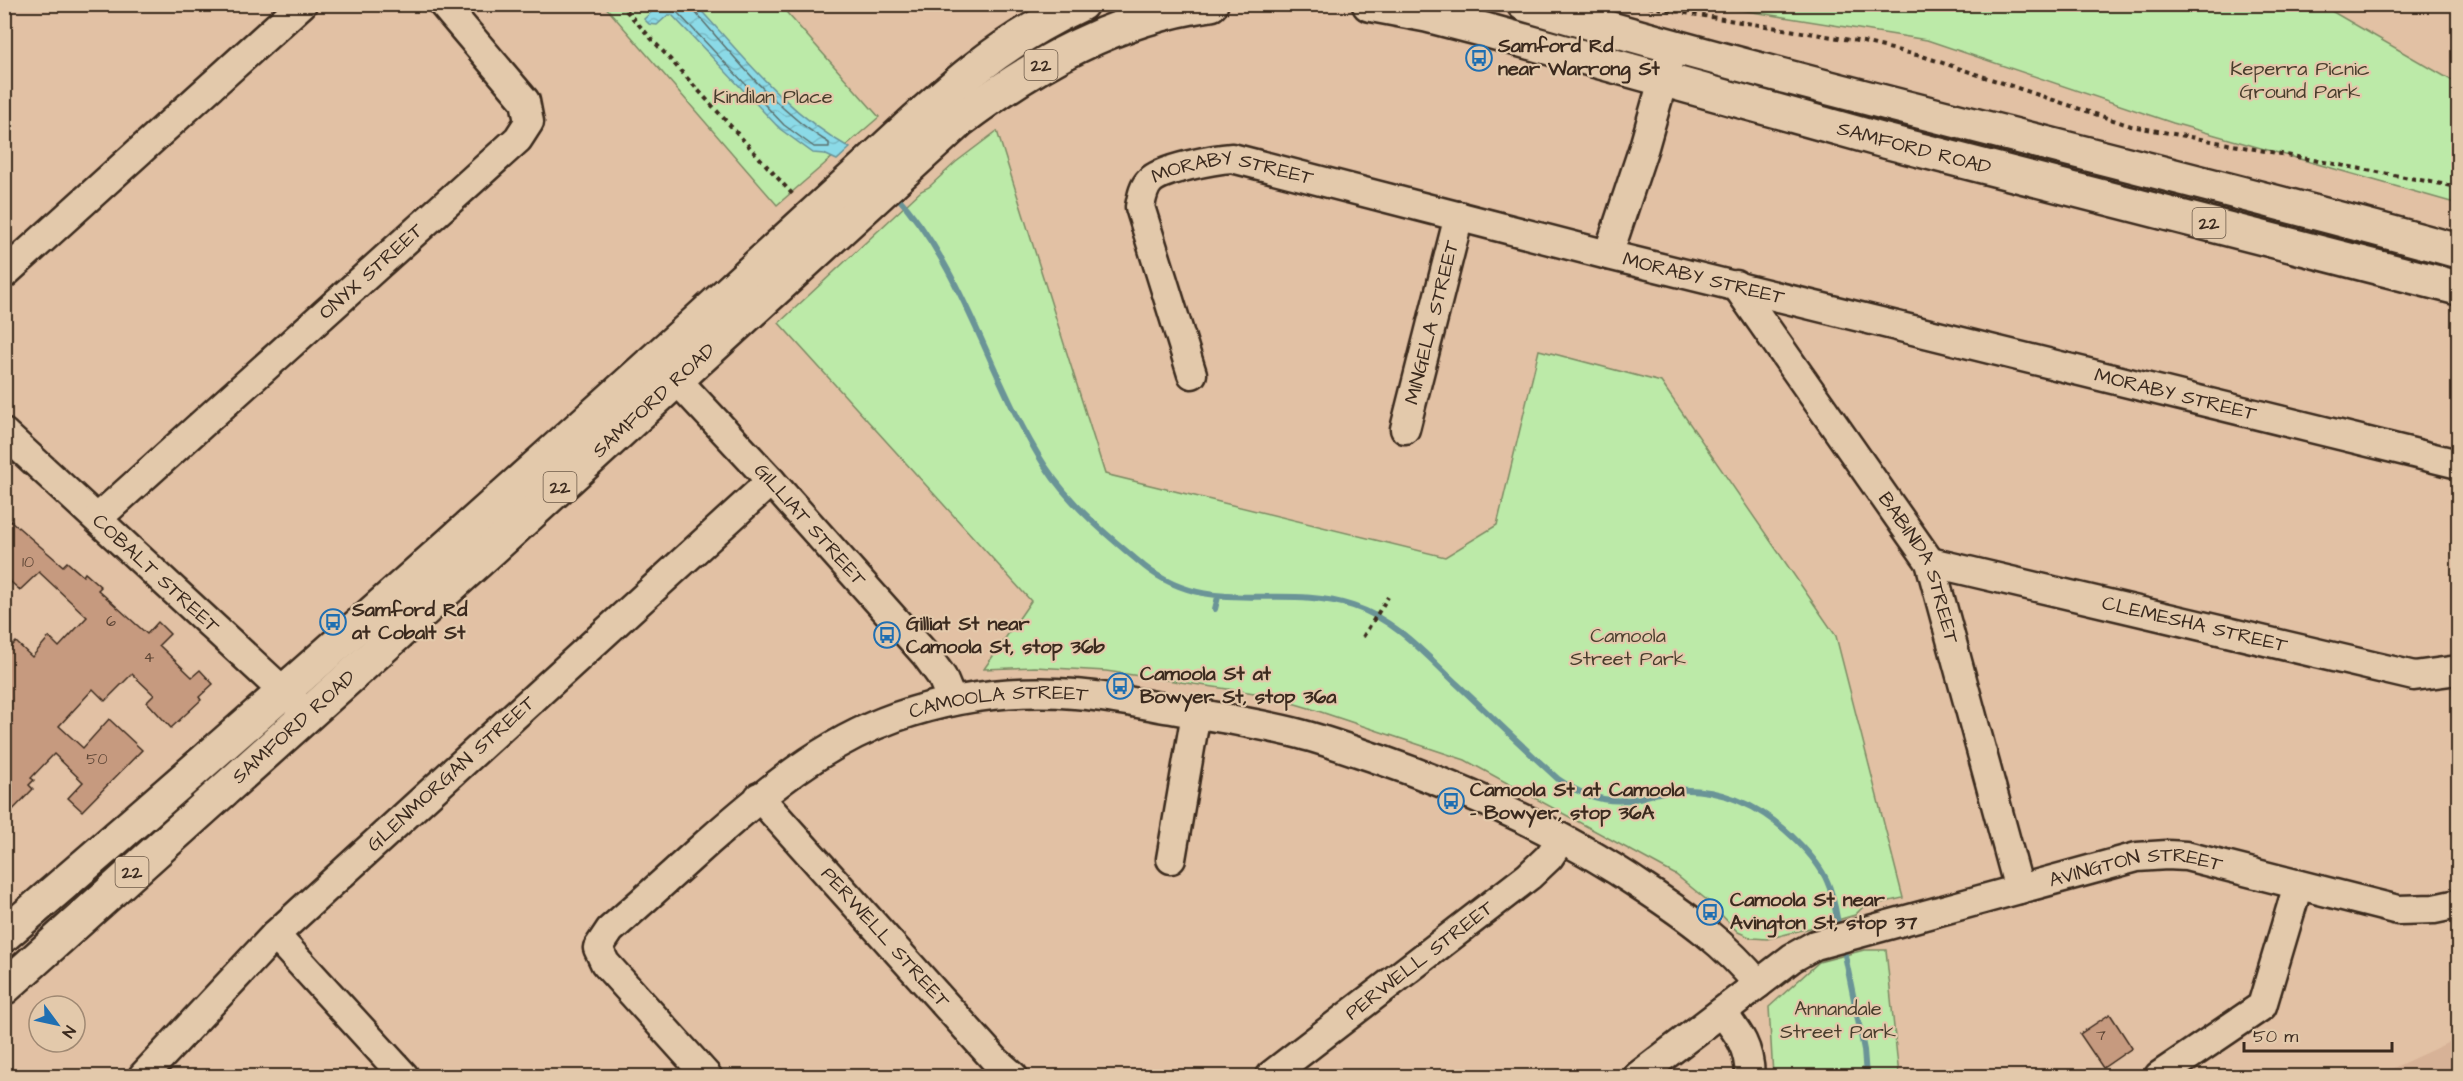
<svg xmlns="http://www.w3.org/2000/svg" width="2463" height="1081" viewBox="0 0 2463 1081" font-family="'Architects Daughter',sans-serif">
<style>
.built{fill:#d7b297}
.park{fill:#bceaa8;stroke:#7c8a63;stroke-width:1.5}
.water{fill:url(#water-waves);stroke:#6b9497;stroke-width:1.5}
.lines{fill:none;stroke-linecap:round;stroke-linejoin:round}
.shore{stroke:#5b706e;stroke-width:1.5}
.stream{stroke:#6b9497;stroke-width:6}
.building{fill:#c69a7f;stroke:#3b2a1e;stroke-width:1.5}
.minor-casing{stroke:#3b2a1e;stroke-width:33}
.major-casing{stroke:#3b2a1e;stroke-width:38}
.path{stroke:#3b2a1e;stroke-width:4;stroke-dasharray:4.5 4.5;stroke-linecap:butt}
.minor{stroke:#e3c9ab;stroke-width:28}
.major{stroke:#e3c9ab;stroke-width:33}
.rail{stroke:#3b2a1e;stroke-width:4.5;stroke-dasharray:9 4.5;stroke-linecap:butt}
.labels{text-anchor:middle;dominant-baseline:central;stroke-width:4.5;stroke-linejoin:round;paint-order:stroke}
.number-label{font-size:16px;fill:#5e4636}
.shield{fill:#e3c9ab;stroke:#6d5a48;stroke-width:1.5}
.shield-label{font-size:18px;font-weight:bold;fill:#3b2a1e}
.poi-label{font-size:20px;font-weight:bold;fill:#3b2a1e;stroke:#e3c9ab;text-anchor:start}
.park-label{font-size:20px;fill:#483d2c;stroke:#e3c9ab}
.street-label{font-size:20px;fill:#3b2a1e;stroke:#e3c9ab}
</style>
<defs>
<pattern id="water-waves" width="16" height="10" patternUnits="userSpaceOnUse" patternTransform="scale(1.5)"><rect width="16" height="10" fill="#8bdae7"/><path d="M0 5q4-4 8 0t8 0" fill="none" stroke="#79bbc6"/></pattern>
</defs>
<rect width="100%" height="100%" fill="#e2c1a4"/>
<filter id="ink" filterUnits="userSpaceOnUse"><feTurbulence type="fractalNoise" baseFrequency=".0167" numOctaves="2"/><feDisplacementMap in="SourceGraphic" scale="12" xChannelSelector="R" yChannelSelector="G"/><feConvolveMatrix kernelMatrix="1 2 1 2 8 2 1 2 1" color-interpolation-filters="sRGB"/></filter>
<g filter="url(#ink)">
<path class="built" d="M2458,1038V1076H2376Z"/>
<path class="park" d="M604,5H780L879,117L777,205Z
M1709,5H2321L2458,84V204L2173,123L1927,40Z
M997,131L1105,474L1445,557L1497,525L1539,350L1661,382L1836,636L1903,898L1863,907L1855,915L1810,928L1767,939L1752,938L1738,932L1708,901L1676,875L1465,760L1309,708L1261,694L1106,671L1035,667L984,669L1031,601L779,323L921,191L929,187L956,162Z
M1864,950H1886L1899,1076H1773L1769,1007L1819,962Z"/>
<path class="water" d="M659,5H696C744,57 787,113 850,148L837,160L824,154L813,153L780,129L672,15H668L657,25L649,24L644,19Z"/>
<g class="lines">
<path class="shore" d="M663,4L665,9L676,11L784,125L814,147H829V143C775,110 735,57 694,11L692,4"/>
<path class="stream" d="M895,194C965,270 990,381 1045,466C1070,505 1109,537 1144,566C1210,619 1282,582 1353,606C1396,620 1426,655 1458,685C1491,716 1524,748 1558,779C1582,796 1610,805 1639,798C1651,795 1663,791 1675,790C1724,787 1763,807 1797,841C1809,853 1820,865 1827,881C1834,896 1836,913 1839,929
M1215,609L1218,597
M1843,945L1864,1050L1866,1076"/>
</g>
<path class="building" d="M4,515L63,566L67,562L83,576L85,573L101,587L98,590L147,634L158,622L170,634L159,645L192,677L200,670L213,684L199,697L201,700L171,728L147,702L154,695L132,674L105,701L93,689L59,726L83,748L109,719L142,750L82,811L68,798L83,782L54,754L31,778L34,780L29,785L33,789L4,819V654L16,642L32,657L49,637L59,647L87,617L39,572L20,590L4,576Z
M2110,1014L2132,1048L2103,1068L2080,1034Z"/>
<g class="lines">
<g class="minor-casing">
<g id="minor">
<path d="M1608,255L1644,147L1673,45"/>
<path d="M4,274L302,4"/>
<path id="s1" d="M1736,285L1930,562L2019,889"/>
<path id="s2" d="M661,363L771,481L926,655L942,677L952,701"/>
<path id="s3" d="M1192,374L1140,207C1142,197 1143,188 1150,181C1161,169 1215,159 1232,158L1608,255L2458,464"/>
<path id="s4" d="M1405,429L1459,216"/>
<path id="s5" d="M4,433L300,707"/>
<path id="s6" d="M98,518L518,139L529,122L525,101L443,4"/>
<path id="s7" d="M1930,562L2414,676L2458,670"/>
<path id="s8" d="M759,797L996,1061L1013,1076"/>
<path d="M1171,859L1196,713"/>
<path d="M275,935L404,1076"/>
<path d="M1722,1012C1740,1035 1749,1047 1750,1076"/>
<path id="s9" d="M143,1076L275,935L771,481"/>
<path id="s10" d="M707,1076L605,963L598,948L610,930C643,901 675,872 707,843C765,792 822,743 896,717C953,697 1015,689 1075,694C1108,696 1140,704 1172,709C1215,717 1258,723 1300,734C1327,741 1354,751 1381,760C1473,792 1563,833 1644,888C1685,915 1727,945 1758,984"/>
<path id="s11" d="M1270,1076L1529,876L1549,857L1561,839"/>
<path id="s12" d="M1638,1076L1792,958L1815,945L2137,857L2167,855L2186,856L2398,910L2434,909L2458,904"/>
<path d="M2159,1076L2262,1006L2298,885"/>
</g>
</g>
<g class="major-casing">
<g id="major">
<path id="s13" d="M1369,4L1427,15L1485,30L1881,140L2458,288"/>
<path d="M1524,4C1833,95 2148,165 2458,251"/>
<path d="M4,935C236,736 464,533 691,327C749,274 807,221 865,167C936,101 990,46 1081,4"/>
<path id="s14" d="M4,988L493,548L960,120C1034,64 1117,17 1211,4"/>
</g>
</g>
<path class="path" d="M620,4L795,197
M1631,4L1863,42L1925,57L2131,126L2458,187
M1363,637L1388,597"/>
<use href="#minor" class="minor"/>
<use href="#major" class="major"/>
<path class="rail" d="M2451,1076L2458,1073"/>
</g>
</g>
<defs>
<g id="bus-ring" transform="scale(1.35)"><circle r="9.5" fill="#e3c9ab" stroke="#1f6fb2" stroke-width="1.5"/><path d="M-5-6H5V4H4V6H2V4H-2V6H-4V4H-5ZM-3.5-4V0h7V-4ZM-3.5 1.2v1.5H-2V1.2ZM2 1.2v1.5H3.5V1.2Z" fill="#1f6fb2"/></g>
</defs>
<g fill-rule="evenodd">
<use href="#bus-ring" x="1479" y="58"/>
<use href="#bus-ring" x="333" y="622"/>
<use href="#bus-ring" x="887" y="635"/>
<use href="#bus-ring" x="1120" y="686"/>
<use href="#bus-ring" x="1451" y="801"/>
<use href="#bus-ring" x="1710" y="912"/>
</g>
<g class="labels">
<g class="number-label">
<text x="28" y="562">10</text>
<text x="111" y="621">6</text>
<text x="149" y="657">4</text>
<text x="97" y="759">50</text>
<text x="2101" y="1035">7</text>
</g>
<g class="shield">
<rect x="1024.5" y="50" width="33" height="30" rx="4.5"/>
<rect x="2192.5" y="208" width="33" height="30" rx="4.5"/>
<rect x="543.5" y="472" width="33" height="30" rx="4.5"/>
<rect x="115.5" y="857" width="33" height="30" rx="4.5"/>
</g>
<g class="shield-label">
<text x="1041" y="65">22</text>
<text x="2209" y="223">22</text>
<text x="560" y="487">22</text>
<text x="132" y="872">22</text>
</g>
<g class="poi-label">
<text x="1498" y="46">Samford Rd<tspan x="1498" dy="23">near Warrong St</tspan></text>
<text x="352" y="610">Samford Rd<tspan x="352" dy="23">at Cobalt St</tspan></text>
<text x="906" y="624">Gilliat St near<tspan x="906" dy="23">Camoola St, stop 36b</tspan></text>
<text x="1140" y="674">Camoola St at<tspan x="1140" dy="23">Bowyer St, stop 36a</tspan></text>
<text x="1470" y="790">Camoola St at Camoola<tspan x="1470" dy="23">- Bowyer, stop 36A</tspan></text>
<text x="1730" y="900">Camoola St near<tspan x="1730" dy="23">Avington St, stop 37</tspan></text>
</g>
<g class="park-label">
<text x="2300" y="69">Keperra Picnic<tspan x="2300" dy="23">Ground Park</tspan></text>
<text x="773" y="97">Kindilan Place</text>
<text x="1628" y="636">Camoola<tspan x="1628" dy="23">Street Park</tspan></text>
<text x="1838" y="1009">Annandale<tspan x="1838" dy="23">Street Park</tspan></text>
</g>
<g class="street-label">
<text stroke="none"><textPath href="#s13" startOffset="564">SAMFORD ROAD</textPath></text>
<text stroke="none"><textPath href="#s3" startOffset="290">MORABY STREET</textPath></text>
<text stroke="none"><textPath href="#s6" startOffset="368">ONYX STREET</textPath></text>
<text stroke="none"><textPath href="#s3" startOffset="776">MORABY STREET</textPath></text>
<text stroke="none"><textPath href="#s4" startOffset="110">MINGELA STREET</textPath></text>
<text stroke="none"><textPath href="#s3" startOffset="1262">MORABY STREET</textPath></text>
<text stroke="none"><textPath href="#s14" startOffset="876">SAMFORD ROAD</textPath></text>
<text stroke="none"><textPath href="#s2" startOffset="220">GILLIAT STREET</textPath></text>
<text stroke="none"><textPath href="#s1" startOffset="339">BABINDA STREET</textPath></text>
<text stroke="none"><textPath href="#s5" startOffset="207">COBALT STREET</textPath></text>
<text stroke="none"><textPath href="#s7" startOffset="272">CLEMESHA STREET</textPath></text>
<text stroke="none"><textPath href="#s10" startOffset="654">CAMOOLA STREET</textPath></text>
<text stroke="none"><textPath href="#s14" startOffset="390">SAMFORD ROAD</textPath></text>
<text stroke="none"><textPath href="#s9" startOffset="432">GLENMORGAN STREET</textPath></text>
<text stroke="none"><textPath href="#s12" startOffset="552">AVINGTON STREET</textPath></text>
<text stroke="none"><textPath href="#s8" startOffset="189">PERWELL STREET</textPath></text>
<text stroke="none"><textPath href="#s11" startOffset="189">PERWELL STREET</textPath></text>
</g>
</g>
<rect width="2463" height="1081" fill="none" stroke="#e3c9ab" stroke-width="24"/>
<rect x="12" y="12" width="2439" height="1057" fill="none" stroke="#3b2a1e" stroke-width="2" filter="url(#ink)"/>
<g transform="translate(57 1024) rotate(123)"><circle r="28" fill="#e3c9ab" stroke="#a08973" stroke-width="1.5"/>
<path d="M0-4.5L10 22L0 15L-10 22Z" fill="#1f6fb2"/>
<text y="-9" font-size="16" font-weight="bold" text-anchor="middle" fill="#3b2a1e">N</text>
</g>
<path d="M2244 1042v9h148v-9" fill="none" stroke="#3b2a1e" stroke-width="3"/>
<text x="2253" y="1042" font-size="18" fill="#3b2a1e" stroke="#e3c9ab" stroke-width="4.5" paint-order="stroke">50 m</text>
</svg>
